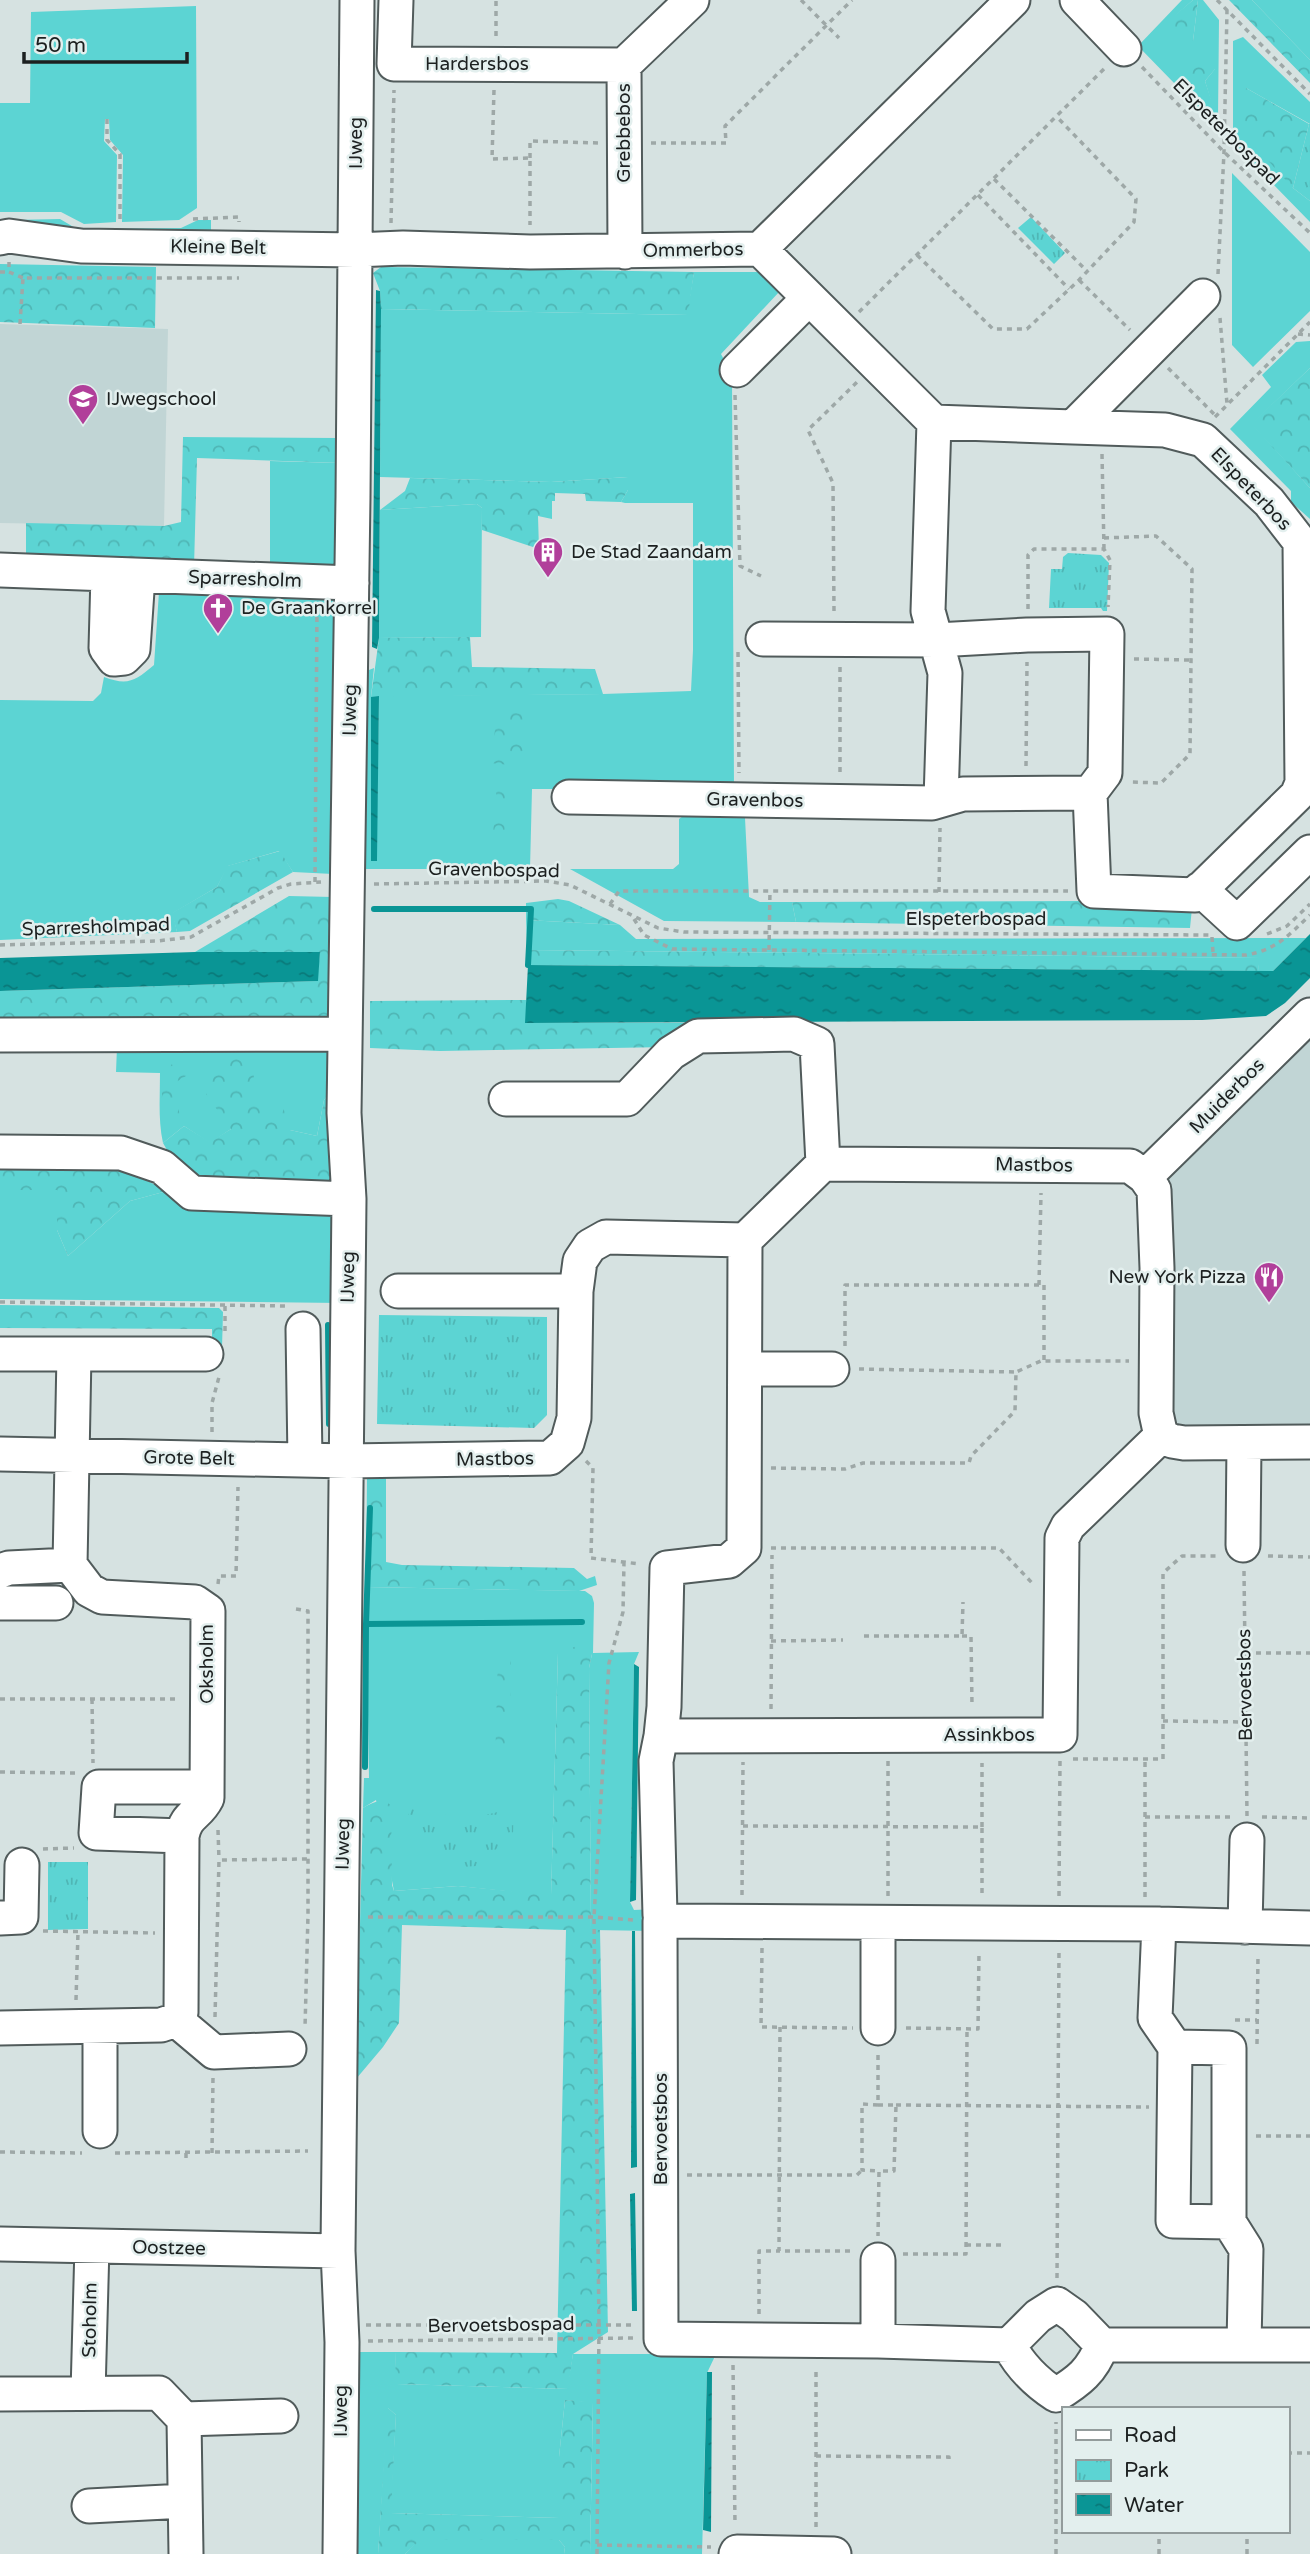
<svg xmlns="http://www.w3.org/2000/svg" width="1310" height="2554" viewBox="0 0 1310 2554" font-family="'Varela Round',sans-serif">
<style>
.built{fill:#c1d5d5}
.grass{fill:#5cd4d3;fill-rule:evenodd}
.forest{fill:url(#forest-crowns)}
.park{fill:url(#park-tufts)}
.water{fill:url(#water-ripples)}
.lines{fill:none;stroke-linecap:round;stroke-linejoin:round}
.stream{stroke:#0a9595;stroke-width:6}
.minor-casing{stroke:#515b5b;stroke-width:37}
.path{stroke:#9ea8a7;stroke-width:3.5;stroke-dasharray:5 5;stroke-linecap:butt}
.minor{stroke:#fff;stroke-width:33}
.labels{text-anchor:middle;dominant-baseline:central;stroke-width:5;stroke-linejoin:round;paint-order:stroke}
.street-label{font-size:19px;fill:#1c2020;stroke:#e3efee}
.poi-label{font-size:19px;fill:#1c2020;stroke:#e3efee;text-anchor:start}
</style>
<defs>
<pattern id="forest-crowns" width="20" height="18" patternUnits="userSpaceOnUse" patternTransform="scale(1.75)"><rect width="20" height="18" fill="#5cd4d3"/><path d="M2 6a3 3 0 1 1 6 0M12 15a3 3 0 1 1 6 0" fill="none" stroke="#4fb6b5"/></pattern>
<pattern id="park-tufts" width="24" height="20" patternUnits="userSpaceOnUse" patternTransform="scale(1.75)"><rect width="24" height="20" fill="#5cd4d3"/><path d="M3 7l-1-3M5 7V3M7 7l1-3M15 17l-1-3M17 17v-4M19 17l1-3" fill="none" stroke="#4fb6b5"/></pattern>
<pattern id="water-ripples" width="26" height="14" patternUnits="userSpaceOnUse" patternTransform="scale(1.75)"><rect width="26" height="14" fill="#0a9595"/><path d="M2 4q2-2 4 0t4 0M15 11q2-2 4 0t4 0" fill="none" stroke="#0a7979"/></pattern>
</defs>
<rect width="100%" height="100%" fill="#d6e2e1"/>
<path class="built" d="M0,324L168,329L164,526L0,523Z
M1310,1037V1437L1187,1432L1174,1425L1165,1411L1167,1181Z"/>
<path class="grass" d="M1182,0H1193L1175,16L1193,41L1198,0H1203L1219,20L1218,119L1211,121L1138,46ZM1188,66L1215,69L1205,81L1211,101Z
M1252,0H1310V60Z
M196,6L197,208L179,220L122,222L123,155L110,140L109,119H105L104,141L117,155L116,222L84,224L61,212H0V103H30L31,12Z
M1243,37L1310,102V124L1246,88L1293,188L1310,201V222L1233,143V41Z
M1232,173L1310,252V311L1253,367L1232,345Z
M60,219L77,229L181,228L198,220H211V236L11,230L12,220Z
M694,272H762L780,291L721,354L732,375L734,789H532L530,869H365L361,847L364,672L374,668L371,697V861H376L379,696L603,694L691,691L693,650V503H625L621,502L628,490V477L551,482L380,477L381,309L687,315Z
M1310,341V368L1252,424L1310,488V519L1291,502V491L1230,429L1271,387L1262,375L1296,342Z
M270,461L340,463L337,564L331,566H270Z
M477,504L482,508L481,637L379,638L380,510Z
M159,592L335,594L333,874L293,872L279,851L228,866L217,887L173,913L177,932L0,940V700L93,701L101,693L104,677C128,686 135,681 154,665Z
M742,815L745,818L749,897L760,902H792L796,922L664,921L570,869H673L679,864V819L683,816Z
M526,920L620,925L636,939L1306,938L1273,971H1258L1259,958L527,950Z
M117,1047L331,1048L332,1090L324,1100L317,1136L290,1130L231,1129L210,1143L184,1126L163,1143C158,1120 160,1097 160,1073L116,1072Z
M0,1190H57V1230L68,1256L130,1201L167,1191L331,1210L341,1303L0,1299Z
M366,1587L585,1591L592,1596L594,1603L593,1653L639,1652L634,1664L630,1902L634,1910L655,1909V1931L591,1930L589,1668L592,1654L558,1653L551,1896L458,1886L394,1891L376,1800L363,1808L364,1778H369Z
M356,2352H395L397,2384L567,2389L573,2354H716L707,2373L702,2554H590L593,2403L565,2400L559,2457V2518L390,2513L396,2415L388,2408L378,2554H355Z
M419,2540H559L565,2547L564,2554H405Z"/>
<path class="forest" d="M1193,0H1198L1193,41L1175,44L1174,16Z
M1229,0H1252L1310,60V83Z
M1188,65L1216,68L1205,81L1212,102L1169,74Z
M1246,88L1309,124L1293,188L1241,131Z
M0,264L156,267L155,328L0,322Z
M381,267L694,272L688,315L381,309L380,291L373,273Z
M1310,368V488L1251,424Z
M183,437L339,438L340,463L197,458L194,567L26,554V523L164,526L181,522Z
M628,477V490L621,502L586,501L585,494L555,493V501H552V519L538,516L539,549L482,530V508L477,504L380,510L405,491L410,478L551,482Z
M470,637L472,667L595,669L603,694L371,697L379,638Z
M511,712L526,715L522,766L490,763L497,717Z
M497,784L508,789L503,849L492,847Z
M280,851L293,872L190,931L177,932L172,913L217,887L227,866Z
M289,896L333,897L332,1020L0,1023V991L317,981L320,952H195Z
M558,899L569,901L620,925L526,920V903Z
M1094,901L1192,908L1190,928L796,922L792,902Z
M527,950L1260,958L1258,971L528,965Z
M526,1000V1023H703L669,1047L440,1051L370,1048V1001Z
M183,1048L194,1071L173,1084L180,1116L161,1113L163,1077Z
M220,1053L252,1063L258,1108L283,1107L290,1130L317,1136L324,1100L332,1090L331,1188L196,1183L171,1157L163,1143L184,1126L210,1142L231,1129L206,1094Z
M100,1163L130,1172L167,1191L130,1201L68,1256L57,1230V1190H0V1166Z
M0,1305L219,1308L223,1312L222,1348L219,1352L212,1351V1329L0,1328Z
M386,1474V1562L402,1565L574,1568L587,1579L595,1576L597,1585L579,1591L366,1587L367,1477Z
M585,1643L592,1654L589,1668L591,1930H600L608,2332L573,2354L568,2389L396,2384L395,2352L557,2353L566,1930L402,1925L399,2023L383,2047L356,2079L363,1808C374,1802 380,1798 391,1805L392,1885L394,1891L458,1886L551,1895L558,1653Z
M498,1652H511L509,1767H495Z
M565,2400L593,2402L590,2554H564L565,2547L559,2540H420L405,2554H378L387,2407L396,2415L391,2513L559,2518V2457Z"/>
<path class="park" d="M1309,124H1310V201L1293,188Z
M1031,217L1065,253L1054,264L1018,228Z
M1068,553L1101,555L1109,563L1107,611H1103L1101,608H1049L1051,569H1062L1063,557Z
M379,1315L547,1317V1415L534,1428L377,1424Z
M514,1808L513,1834L477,1866L459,1867L403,1826L411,1809L469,1819Z
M48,1862H88V1929L48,1930Z"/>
<path class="water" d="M376,290L380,291L381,309L379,638L377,649L372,647Z
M379,696L377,861H371V697Z
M1310,934V978L1285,1003L1266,1016L1202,1020L525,1023L528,965L1273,971Z
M195,952H320L318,981L0,991V958Z
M634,1664L639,1667L636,1900L630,1902Z
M632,1931H635L637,2167L631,2168Z
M635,2193L637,2311H632L630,2194Z
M707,2372H712L711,2532L703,2530Z"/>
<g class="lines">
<path class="stream" d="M374,909H531L528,965
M328,1325L329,1424
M370,1508L366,1624L582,1622
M365,1767L366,1624"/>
<g class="minor-casing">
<path id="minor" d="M396,0L394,64L624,65
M1077,0L1124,49
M0,238L9,236L81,246L355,250L403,248L530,252L760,249L1013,0
M760,249L934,422L1073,427L1203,296
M625,252L624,65L692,0
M737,370L809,298
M934,422L928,611L945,673L941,800
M0,570L352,583
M108,575L106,648L114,659L124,658L133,649L138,576
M763,639L937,640L1027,635L1107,634L1105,773L1090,793L1094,891L1195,895L1297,795L1302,783L1300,542L1269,502L1203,440L1165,430L1073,427
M569,797L932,803L963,794L1090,793
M1200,889L1237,923L1310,852
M0,1035L345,1034
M506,1099H627L671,1053L698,1036L794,1034L817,1044L823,1164
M0,1152L121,1153L162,1167L192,1193L349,1199
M1145,1177L1310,1015
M745,1240L744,1548L729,1561L667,1568L664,1707L661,1736L1060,1735L1062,1538L1068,1526L1161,1436
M398,1291H576
M303,1329L305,1460
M0,1354H206
M745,1369H832
M0,1454L348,1461L550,1458L567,1443L574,1418L576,1291L580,1261L590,1246L606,1237L745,1240L823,1164L1130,1166L1145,1177L1154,1190L1157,1268L1156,1413L1161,1436L1172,1441L1184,1443L1310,1442
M1243,1545L1244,1443
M0,1571L9,1568L70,1565
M0,1603H56
M182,1836L96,1833L99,1787H207
M660,1915L656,1761L661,1736
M0,1918L21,1917L22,1865
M878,1923V2028
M1159,1924L1155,2018L1175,2047L1173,2221L1229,2222
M1245,1927L1247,1840
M176,2020L214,2052L289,2049
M0,2028L161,2025L176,2020L181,2013L182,1836C186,1814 198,1816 207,1798L208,1611L195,1602L102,1597L89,1590L70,1565L74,1354
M1175,2047L1229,2048V2222L1246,2249L1244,2344
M100,2131V2028
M0,2244L338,2251
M878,2260V2341
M1009,2345C1020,2366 1036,2382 1056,2395C1079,2381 1092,2371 1102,2345L1074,2316L1057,2304L1038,2316L1009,2345L878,2341L661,2339L660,1921L1159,1924L1310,1928
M1102,2345H1310
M88,2393L92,2246
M0,2394L159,2393L184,2419L186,2554
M184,2419L281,2416
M89,2506L185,2501
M340,2554L342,2342L338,2251L349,1199L344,1113L353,497L357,0
M736,2554L737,2552L834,2554"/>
</g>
<path class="path" d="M801,0L839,38
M1217,0L1310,94
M496,36V0
M1142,67L1224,152L1310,233
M494,90L492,159L530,158V225
M107,119V140L120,154V219
M651,143H726L725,126L852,0
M530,158V141L598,143
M994,179L1087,271
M978,195L1069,289
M193,219L239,217V222
M391,223L394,90
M917,255L993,329H1027L1079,280L1134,222L1136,199L1056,116
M9,262V272L23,278
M0,272H9
M1218,274L1224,152L1227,10
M1079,280L1130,330
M859,312L1105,68
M1220,318L1227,404
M20,324L23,278H239
M1298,334L1310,335
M1168,368L1214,414
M735,395L740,566L761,576
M1215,417L1310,322
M1102,454L1104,549
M1104,538L1156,536L1192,569L1190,754L1161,783L1129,782
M1028,609V555L1034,549H1104L1110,560L1108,607
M834,611L833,483L808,430L857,382
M738,652L739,773
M1134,659L1191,660
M840,667V775
M1026,766L1027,662
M315,882L317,607
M374,884L546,881L570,885L658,928L684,932L1210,935
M939,892L940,828
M610,904L619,891H1068
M634,919L644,935L672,949L1246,955C1276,950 1289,935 1310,915
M1267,934L1287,926L1310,904
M1212,937L1213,953
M0,945L157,941L191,937L278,888L291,884L321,882
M769,950L770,890
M1039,1285L1041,1193
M0,1302L288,1306
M225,1306V1335
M845,1346V1285H1044V1360
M859,1369L1016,1372
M212,1432V1403L219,1377
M586,1461L593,1468L591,1558L640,1564
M771,1468L845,1469L863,1463H969L971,1456L1015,1411L1016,1372L1041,1361H1129
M771,1548H999L1034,1585
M1268,1556L1310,1557
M1244,1571L1247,1816
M218,1584L219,1576H236L238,1487
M296,1609L308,1611V1915L305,2028
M864,1636H962L963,1602
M962,1636H971L972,1706
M771,1641L843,1640
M1246,1653H1310
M0,1699H180
M92,1699L93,1763
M771,1709L772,1555
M1163,1721L1245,1722
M1073,1759H1163V1573L1182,1556H1219
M888,1761V1897
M0,1772L77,1773
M1145,1817H1234
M1262,1817L1310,1818
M743,1826L982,1827V1898
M982,1827V1763
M218,1830L219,1860
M43,1849L74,1848
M742,1895L743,1762
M1059,1896L1060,1760
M1145,1897V1759
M368,1917H594L633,1920
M43,1931L155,1933
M762,1948L761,2027L853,2028
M76,2000L78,1932
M215,2017L219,1860L308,1859
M1235,2020H1257
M780,2027L779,2251H854
M906,2028L978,2029L979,1951
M1257,2044L1258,1954
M878,2055V2105H896L894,2171H879L878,2236
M878,2105L862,2104V2170L879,2171
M896,2105L1149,2107
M1256,2136H1310
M0,2152L82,2153
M115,2153L308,2151
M186,2153V2162
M212,2153L213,2077
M687,2175H857L862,2170
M966,2245H1002
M903,2254H966L967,2029
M1057,2278L1059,1949
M759,2314V2251H779
M366,2325H635
M368,2341L634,2338
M733,2365L735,2525
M1287,2453H1310
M816,2456L949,2457V2461
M816,2527V2367
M597,2545L711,2547
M597,2554L599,2325L594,1917L609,1663L623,1612L624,1562
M1056,2554V2422
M1159,2554V2531
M1247,2554V2531"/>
<use href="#minor" class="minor"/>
</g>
<defs>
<g id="school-pin" transform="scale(1.575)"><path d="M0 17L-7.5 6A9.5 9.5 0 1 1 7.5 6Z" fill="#b13f9a" stroke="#e3efee"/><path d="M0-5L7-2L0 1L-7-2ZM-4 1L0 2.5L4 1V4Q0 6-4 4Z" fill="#fff"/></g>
<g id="building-pin" transform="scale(1.575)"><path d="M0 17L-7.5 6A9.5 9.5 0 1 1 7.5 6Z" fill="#b13f9a" stroke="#e3efee"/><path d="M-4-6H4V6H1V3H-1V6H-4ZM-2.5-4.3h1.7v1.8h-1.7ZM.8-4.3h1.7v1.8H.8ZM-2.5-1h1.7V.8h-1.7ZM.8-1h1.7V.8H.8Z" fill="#fff"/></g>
<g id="church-pin" transform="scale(1.575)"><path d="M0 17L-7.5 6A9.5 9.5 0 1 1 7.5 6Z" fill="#b13f9a" stroke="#e3efee"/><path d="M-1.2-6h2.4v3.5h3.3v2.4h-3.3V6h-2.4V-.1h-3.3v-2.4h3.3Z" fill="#fff"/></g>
<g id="restaurant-pin" transform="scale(1.575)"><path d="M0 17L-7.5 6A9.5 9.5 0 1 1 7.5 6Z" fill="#b13f9a" stroke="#e3efee"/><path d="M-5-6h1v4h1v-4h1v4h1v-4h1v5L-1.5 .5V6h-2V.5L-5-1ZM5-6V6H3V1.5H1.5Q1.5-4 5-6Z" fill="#fff"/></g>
</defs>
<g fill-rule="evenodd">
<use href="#school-pin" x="83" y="399"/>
<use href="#building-pin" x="548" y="552"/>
<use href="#church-pin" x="218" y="608"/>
<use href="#restaurant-pin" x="1269" y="1277"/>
</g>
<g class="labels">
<g class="street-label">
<text x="477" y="64">Hardersbos</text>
<text transform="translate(1226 132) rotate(45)">Elspeterbospad</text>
<text transform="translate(624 133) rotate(-90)">Grebbebos</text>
<text transform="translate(356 143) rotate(-90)">IJweg</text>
<text transform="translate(218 247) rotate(1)">Kleine Belt</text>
<text transform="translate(693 250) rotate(-1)">Ommerbos</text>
<text transform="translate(1251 489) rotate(46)">Elspeterbos</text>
<text transform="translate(245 579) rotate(2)">Sparresholm</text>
<text transform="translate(350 710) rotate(-89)">IJweg</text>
<text transform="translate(755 800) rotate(1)">Gravenbos</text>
<text transform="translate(494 870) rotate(1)">Gravenbospad</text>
<text x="976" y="919">Elspeterbospad</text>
<text transform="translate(96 927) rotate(-2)">Sparresholmpad</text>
<text transform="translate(1227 1096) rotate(-45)">Muiderbos</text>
<text transform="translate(1034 1165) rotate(1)">Mastbos</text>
<text transform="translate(348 1277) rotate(-89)">IJweg</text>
<text transform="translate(189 1458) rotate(1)">Grote Belt</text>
<text transform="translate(495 1459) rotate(-1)">Mastbos</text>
<text transform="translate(207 1664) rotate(-90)">Oksholm</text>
<text transform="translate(1245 1685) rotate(-91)">Bervoetsbos</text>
<text x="989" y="1735">Assinkbos</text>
<text transform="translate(343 1844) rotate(-89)">IJweg</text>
<text transform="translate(661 2129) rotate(-90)">Bervoetsbos</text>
<text transform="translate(169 2248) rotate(1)">Oostzee</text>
<text transform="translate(90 2320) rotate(-89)">Stoholm</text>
<text transform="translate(501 2325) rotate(-1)">Bervoetsbospad</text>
<text transform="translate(341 2411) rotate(-90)">IJweg</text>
</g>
<g class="poi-label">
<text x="106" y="399">IJwegschool</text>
<text x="571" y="552">De Stad Zaandam</text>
<text x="241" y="608">De Graankorrel</text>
<text x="1246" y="1277" text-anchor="end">New York Pizza</text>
</g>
</g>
<rect x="1062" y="2407" width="228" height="126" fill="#e3efee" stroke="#939c9c" stroke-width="2"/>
<rect x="1076" y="2430" width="35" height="10" fill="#ffffff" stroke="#939c9c" stroke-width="2"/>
<text x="1124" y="2442" font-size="21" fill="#1c2020">Road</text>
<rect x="1076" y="2460" width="35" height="21" fill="url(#park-tufts)" stroke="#939c9c" stroke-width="2"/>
<text x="1124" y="2477" font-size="21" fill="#1c2020">Park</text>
<rect x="1076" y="2494" width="35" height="21" fill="url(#water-ripples)" stroke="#939c9c" stroke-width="2"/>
<text x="1124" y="2512" font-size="21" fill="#1c2020">Water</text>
<path d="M24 52v10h163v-10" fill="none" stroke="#1c2020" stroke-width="3.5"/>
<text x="35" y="52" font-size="21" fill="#1c2020" stroke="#e3efee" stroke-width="5" paint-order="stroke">50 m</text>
</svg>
